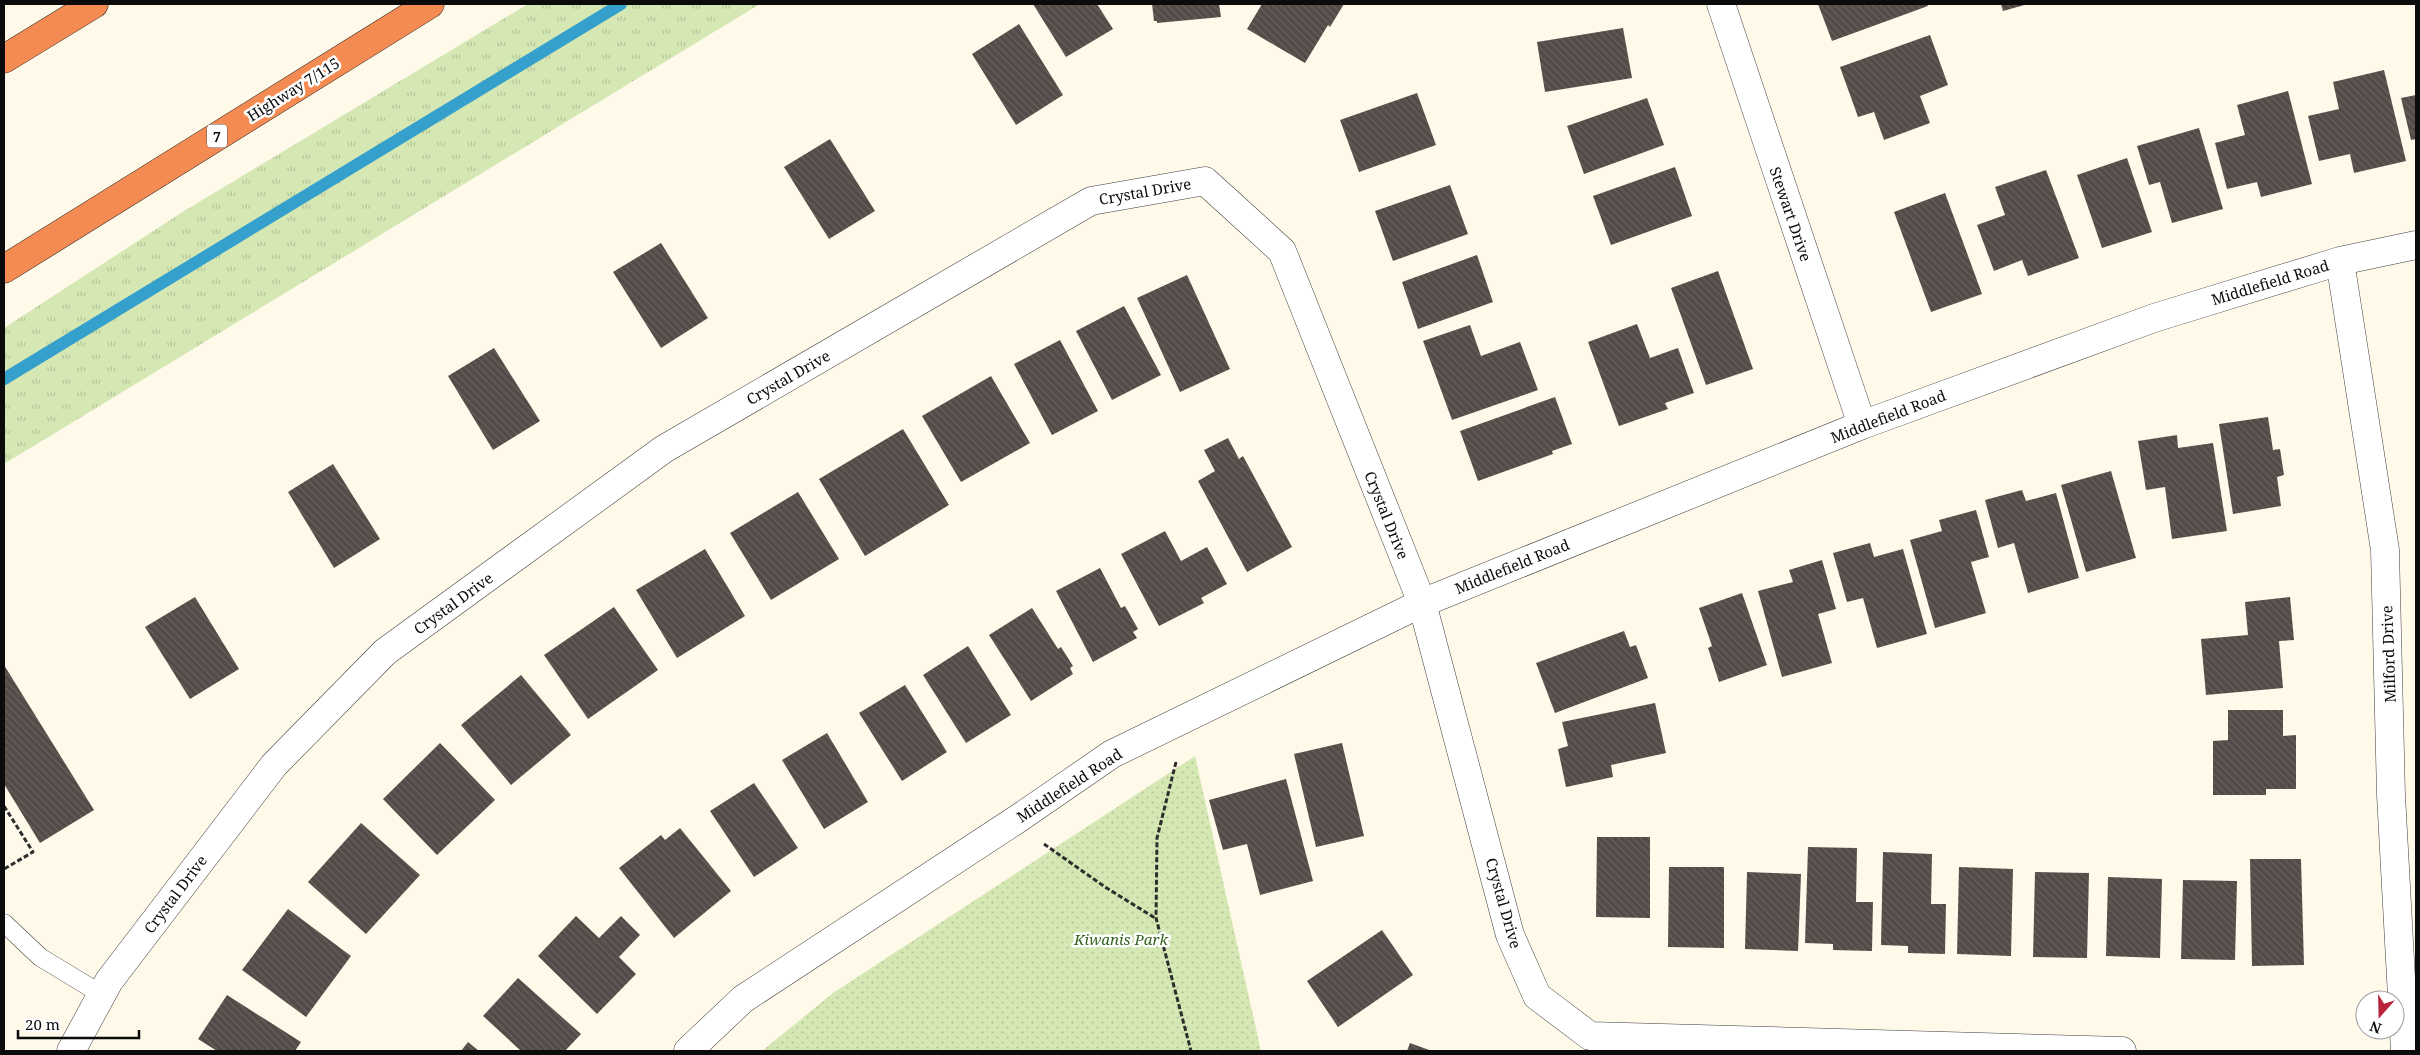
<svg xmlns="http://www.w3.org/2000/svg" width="2420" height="1055" viewBox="0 0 2420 1055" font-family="'Noto Serif',serif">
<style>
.grass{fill:url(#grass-tufts)}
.park{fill:url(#park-dots)}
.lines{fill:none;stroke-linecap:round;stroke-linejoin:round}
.stream{stroke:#36a0cd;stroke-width:12}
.building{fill:url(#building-back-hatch)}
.lane-casing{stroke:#3e3e3e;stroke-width:19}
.street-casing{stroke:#3e3e3e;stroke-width:29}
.highway-casing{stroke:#1c1c1c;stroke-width:29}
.path{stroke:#2d2d2d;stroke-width:3;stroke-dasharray:5 2.5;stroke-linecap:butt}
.lane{stroke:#fff;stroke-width:18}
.street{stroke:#fff;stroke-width:28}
.highway{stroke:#f48b52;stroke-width:28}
.labels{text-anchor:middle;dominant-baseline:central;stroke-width:5;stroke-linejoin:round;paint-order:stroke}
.shield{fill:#fff;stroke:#545454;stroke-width:1}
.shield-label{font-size:14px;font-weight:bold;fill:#0b0b0b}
.street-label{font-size:15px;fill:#0b0b0b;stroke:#fff}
.park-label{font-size:15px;font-style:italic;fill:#32621c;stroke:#fff}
</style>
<defs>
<pattern id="grass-tufts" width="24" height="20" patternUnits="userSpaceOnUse" patternTransform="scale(1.25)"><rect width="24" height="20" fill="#d5e8b4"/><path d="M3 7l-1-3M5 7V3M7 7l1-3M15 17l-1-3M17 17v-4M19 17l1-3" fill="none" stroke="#b6c699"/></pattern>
<pattern id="park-dots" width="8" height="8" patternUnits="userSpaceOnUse" patternTransform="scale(1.25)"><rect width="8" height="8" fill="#d5e8b4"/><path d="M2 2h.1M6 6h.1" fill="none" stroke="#b6c699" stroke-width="1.8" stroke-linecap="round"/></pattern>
<pattern id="building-back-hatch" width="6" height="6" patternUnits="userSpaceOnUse" patternTransform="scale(1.25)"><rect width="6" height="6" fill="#544b48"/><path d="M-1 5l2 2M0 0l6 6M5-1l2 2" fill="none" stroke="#68605e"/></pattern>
</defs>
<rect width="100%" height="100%" fill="#fff9ea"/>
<path class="grass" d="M528,4H760L4,464V328L184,211Z"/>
<path class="park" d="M1195,756L1261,1051H762L833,993Z"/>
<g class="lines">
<path class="stream" d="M4,379L621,4"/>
</g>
<path class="building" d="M1033,4H1097L1113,29L1066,57Z
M1152,4H1219L1221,17L1157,23V21H1154Z
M1262,4H1344L1330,27L1328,25L1305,63L1247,29Z
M1818,4H1927L1928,6L1832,41Z
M2001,4H2028L2003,11Z
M1019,24L1063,95L1016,125L972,54Z
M1623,28L1632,78L1545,92L1537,42Z
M1930,35L1948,85L1920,96L1930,123L1884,140L1874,112L1858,117L1840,67Z
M2384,70L2406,161L2354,173L2350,154L2319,161L2308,116L2339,109L2333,82Z
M2288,91L2312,184L2261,197L2257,182L2227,189L2215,143L2245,135L2237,105Z
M1417,93L1436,145L1359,172L1340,120Z
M2416,95V139L2411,140L2401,98Z
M1647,98L1664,145L1584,174L1567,126Z
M2199,128L2223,209L2172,223L2160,182L2149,185L2137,146Z
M830,139L875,211L829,239L784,167Z
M2127,158L2152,232L2102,248L2077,175Z
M1675,167L1692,216L1611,245L1593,196Z
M2046,170L2079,258L2028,276L2022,260L1994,271L1977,225L2005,215L1995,187Z
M1450,185L1468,234L1393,261L1375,211Z
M1945,193L1982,294L1931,312L1894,212Z
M661,243L708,318L661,348L613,272Z
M1477,255L1493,302L1418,329L1402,282Z
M1718,271L1753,369L1706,385L1671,288Z
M1187,275L1230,369L1180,392L1137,298Z
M1124,306L1161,375L1112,400L1076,331Z
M1637,324L1650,358L1678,348L1694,393L1665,403L1668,409L1619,426L1588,342Z
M1470,325L1481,356L1520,342L1538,390L1452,420L1423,341Z
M1060,340L1098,411L1052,435L1014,364Z
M494,348L540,421L493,450L448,376Z
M991,376L1030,443L961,482L922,416Z
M1555,397L1572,444L1552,451L1553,454L1478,481L1460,431Z
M2268,417L2273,450L2280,449L2284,475L2277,477L2281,506L2233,514L2219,424Z
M903,429L949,505L865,556L819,479Z
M2177,435L2178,448L2213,443L2227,531L2172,539L2165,487L2146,490L2138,441Z
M1228,438L1239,459L1243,456L1292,547L1247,572L1198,481L1215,471L1204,450Z
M333,464L380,539L334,568L288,492Z
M2111,471L2136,558L2086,572L2061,485Z
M2022,490L2026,501L2056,493L2079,578L2028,593L2014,543L1998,548L1985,500Z
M798,492L839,559L771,600L730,533Z
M1976,510L1989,557L1971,562L1986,613L1935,628L1910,540L1942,531L1939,520Z
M1165,531L1181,561L1207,547L1227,584L1201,598L1204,603L1159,626L1121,554Z
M1870,543L1874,557L1903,549L1927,634L1877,648L1863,598L1847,602L1833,553Z
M705,549L745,616L677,658L636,590Z
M1822,560L1836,609L1818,614L1832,663L1782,677L1758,591L1793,582L1789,570Z
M1100,568L1121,608L1125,606L1138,629L1133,632L1137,638L1093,662L1056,591Z
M1742,593L1767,665L1719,682L1708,648L1712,646L1699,608Z
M195,597L239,669L190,699L145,627Z
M2290,597L2294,640L2279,641L2283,688L2206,695L2201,639L2248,635L2245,602Z
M614,607L658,670L588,719L544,655Z
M1032,608L1058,649L1061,647L1073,666L1070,668L1073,674L1031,701L989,635Z
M1624,631L1630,647L1636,645L1648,678L1555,713L1536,663Z
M968,646L1011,715L966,743L923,675Z
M4,665L94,810L40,843L4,784Z
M521,675L571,735L511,785L461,725Z
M905,685L947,752L902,781L859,713Z
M1655,703L1666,753L1611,765L1613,777L1566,787L1558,749L1568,746L1562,722Z
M2228,710H2283V736L2296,735V789H2266V795H2213V741L2228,740Z
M827,733L868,802L824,829L782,760Z
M440,743L495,800L437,855L383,799Z
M1342,743L1364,836L1316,847L1294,754Z
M1286,779L1313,881L1260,895L1247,844L1223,850L1209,800Z
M754,783L798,848L754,877L710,811Z
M361,823L420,875L366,934L308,882Z
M680,828L731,891L674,938L619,868L661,835L665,840Z
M1597,837H1650V918L1596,917Z
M1808,847L1857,848L1856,902H1873L1872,951L1833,950V944L1805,943Z
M1883,852L1932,854L1931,904H1946L1945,954L1908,953V946L1881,945Z
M2250,859H2301L2304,965L2252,966Z
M1669,867H1724V948L1668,947Z
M1959,867L2013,869L2011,956L1957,954Z
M1747,872L1801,874L1798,951L1745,949Z
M2035,872L2089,873L2087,958L2033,957Z
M2108,877L2162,879L2160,958L2106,956Z
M2183,880L2237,881L2235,960L2181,959Z
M288,909L351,956L306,1017L242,970Z
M576,916L599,938L621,916L640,935L619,957L636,974L597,1014L538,956Z
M1382,930L1413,975L1338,1027L1307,981Z
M518,978L581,1034L565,1051H521L483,1016Z
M227,995L301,1042L295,1051H217L198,1039Z
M468,1042L479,1051H461Z
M1410,1043L1432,1051H1407Z"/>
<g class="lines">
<g class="lane-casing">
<path id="lane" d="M4,923L40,957L101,994"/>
</g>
<g class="street-casing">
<path id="street" d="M1721,4L1862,425
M2340,261L2385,550L2391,795L2405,1051
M71,1051L109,981L274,765L385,652L664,449L1091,201L1205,181L1282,251L1422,603L1510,935L1537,996L1590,1036L2122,1051
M688,1051L743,999L1016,820L1112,754L1422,603L1862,425L2154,318L2340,261L2416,245"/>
</g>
<g class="highway-casing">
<path id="highway" d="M4,59L94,4
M4,269L430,4"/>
</g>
<path class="path" d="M1176,762L1157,838L1156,918L1191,1051
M4,806L33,852L4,869
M1044,844L1105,887L1155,918"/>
<use href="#lane" class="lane"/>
<use href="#street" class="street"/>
<use href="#highway" class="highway"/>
</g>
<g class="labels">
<rect class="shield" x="207" y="124.5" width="20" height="23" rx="4"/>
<g class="shield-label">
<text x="217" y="136">7</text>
</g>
<g class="street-label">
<text transform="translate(293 89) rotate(-32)">Highway 7/115</text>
<text transform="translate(1145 191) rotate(-10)">Crystal Drive</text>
<text transform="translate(1791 214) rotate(71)">Stewart Drive</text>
<text transform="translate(2270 282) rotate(-17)">Middlefield Road</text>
<text transform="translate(788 377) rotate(-30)">Crystal Drive</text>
<text transform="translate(1888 416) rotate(-21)">Middlefield Road</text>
<text transform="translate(1387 515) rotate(68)">Crystal Drive</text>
<text transform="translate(1512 566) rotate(-22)">Middlefield Road</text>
<text transform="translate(453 603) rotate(-36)">Crystal Drive</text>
<text transform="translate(2388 654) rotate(-92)">Milford Drive</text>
<text transform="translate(1069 785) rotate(-33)">Middlefield Road</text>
<text transform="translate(175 894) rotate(-53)">Crystal Drive</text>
<text transform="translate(1504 903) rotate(74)">Crystal Drive</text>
</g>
<g class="park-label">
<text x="1121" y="939">Kiwanis Park</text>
</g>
</g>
<rect width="2420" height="1055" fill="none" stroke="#0b0b0b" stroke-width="10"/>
<g transform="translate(2380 1015) rotate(200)"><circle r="24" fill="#ffffff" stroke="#9d9d9d"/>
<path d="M0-4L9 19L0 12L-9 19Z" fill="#ba243b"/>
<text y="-8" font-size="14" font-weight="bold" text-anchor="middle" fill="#0b0b0b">N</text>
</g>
<path d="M18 1030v8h121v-8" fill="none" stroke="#0b0b0b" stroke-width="2.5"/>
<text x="25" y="1030" font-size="15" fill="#0b0b0b" stroke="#ffffff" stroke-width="4" paint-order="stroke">20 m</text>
</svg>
